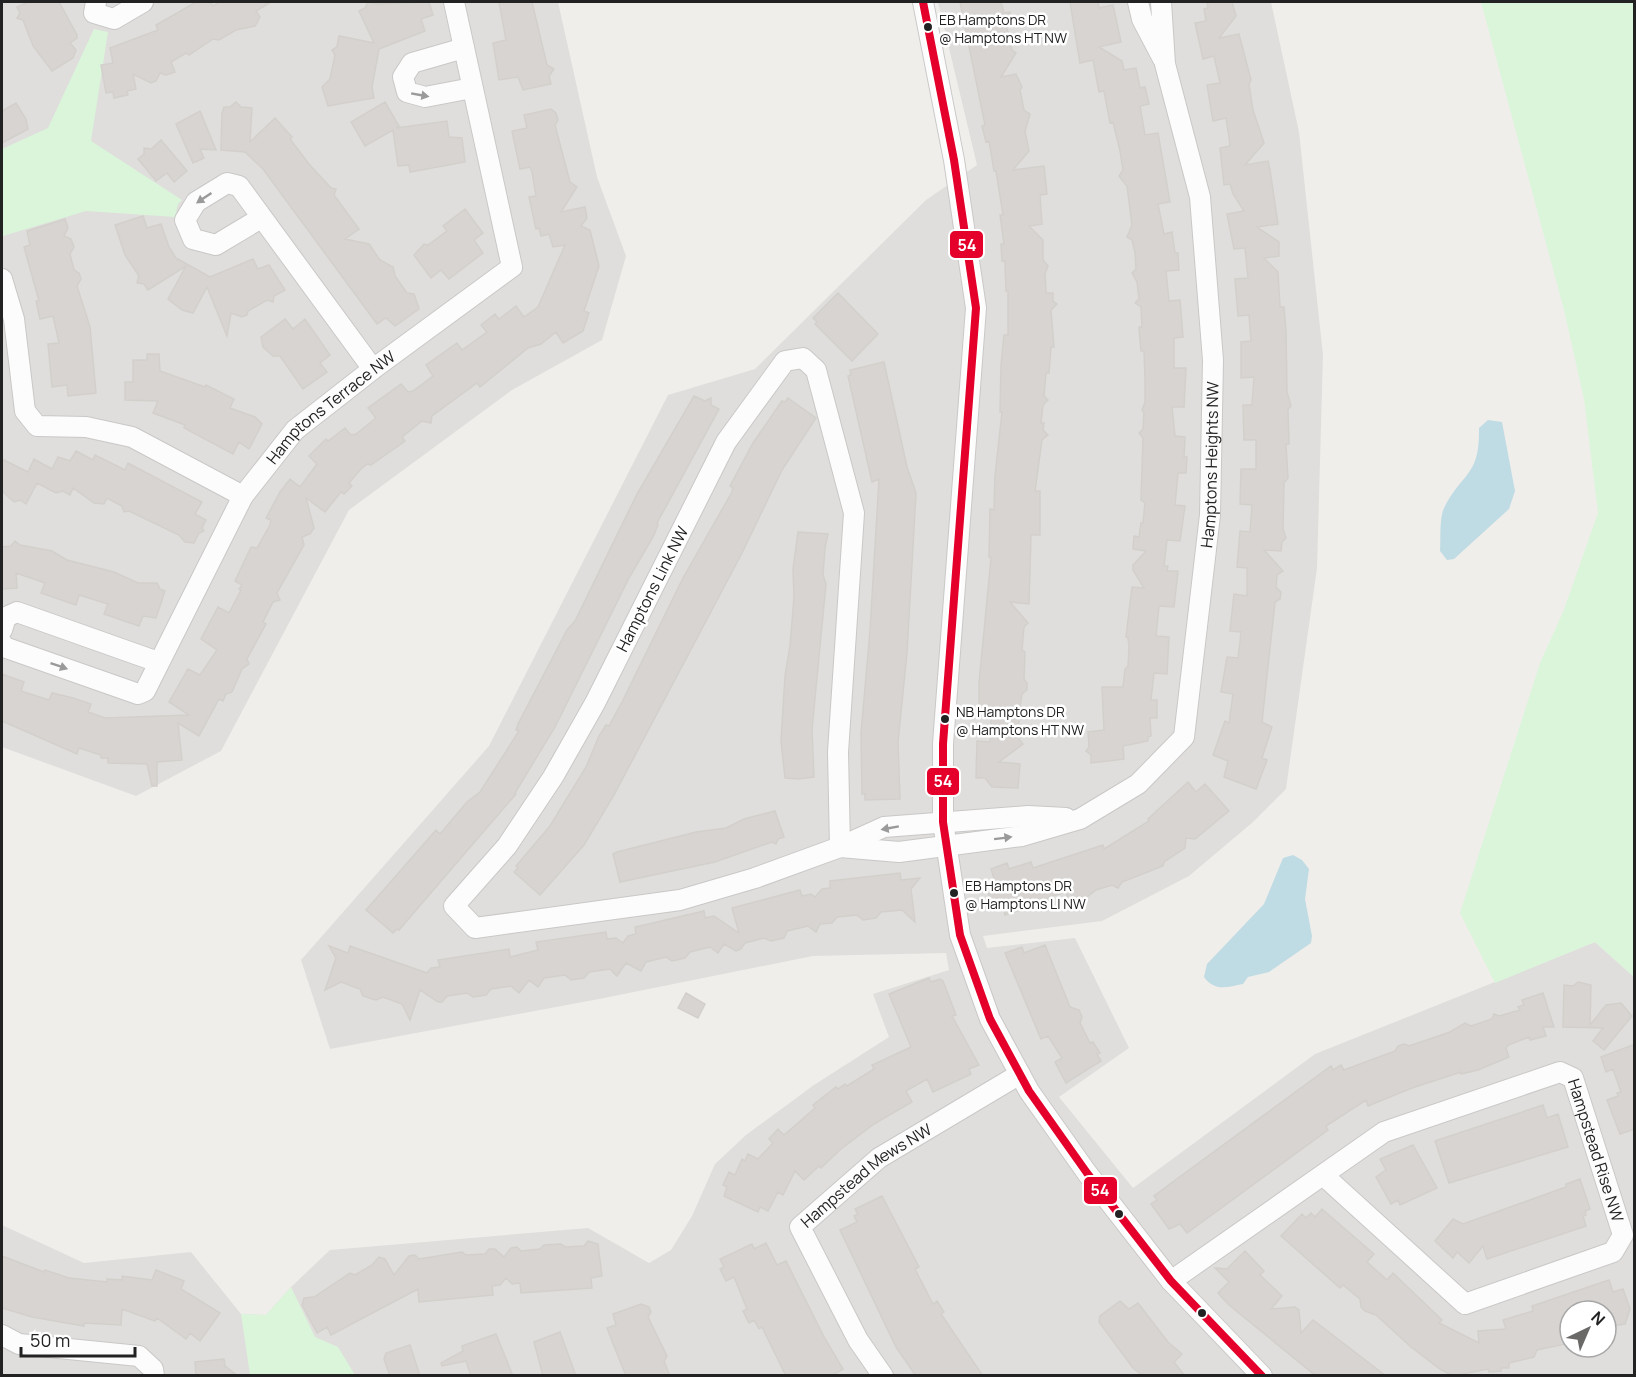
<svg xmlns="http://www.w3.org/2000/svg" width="1636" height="1377" viewBox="0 0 1636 1377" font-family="Manrope,sans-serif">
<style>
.residential{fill:#dfdedc;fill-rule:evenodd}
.park{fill:#daf5da}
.water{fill:#bfdbe3}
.building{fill:#d7d4d2;stroke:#d3d0cc;stroke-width:1.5}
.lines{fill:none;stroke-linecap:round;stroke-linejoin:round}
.minor-casing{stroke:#c9c8c7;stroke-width:22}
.minor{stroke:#fdfcfc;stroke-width:20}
.bus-1-casing{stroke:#fff;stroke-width:12}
.bus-1{stroke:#e4002b;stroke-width:8}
.oneway{fill:#9a9a9a}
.bus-dot{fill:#222;stroke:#fff;stroke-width:2}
.labels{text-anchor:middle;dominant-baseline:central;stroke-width:5;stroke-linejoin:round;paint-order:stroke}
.bus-label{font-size:14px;fill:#222;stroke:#fff;text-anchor:start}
.street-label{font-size:16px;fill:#222;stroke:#fff}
.line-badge{stroke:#fff;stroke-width:2}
.badge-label{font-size:16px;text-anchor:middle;font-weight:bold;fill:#fff}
</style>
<rect width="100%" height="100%" fill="#f0eeeb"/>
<path class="residential" d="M2,2H558L597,177L626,256L602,340L512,390L349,510L221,751L136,796L2,747Z
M938,2H1271L1299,132L1323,355L1317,568L1286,789L1253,822L1189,876L1102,921L983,936L987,948L1075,938L1129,1048L1059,1097L1133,1188L1315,1054L1595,942L1634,977V1375L2,1376V1225L84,1263L191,1252L241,1314L266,1315L291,1287L330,1250L588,1228L649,1263L671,1250L692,1216L715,1164L746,1135L814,1085L889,1037L873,994L949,970L946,953L813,956L599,999L330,1049L301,960L489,746L668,395L755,369L926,200L977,165ZM1570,1311H1606V1347H1570Z"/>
<path class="park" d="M1481,2H1634V977L1595,942L1495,983L1460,913L1540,663L1563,612L1598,513L1584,399L1564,310Z
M94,29L108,32L91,141L182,200L178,204L175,217L86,211L3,236L2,149L48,128Z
M291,1287L315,1337L338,1347L355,1375H250L241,1314L266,1315Z"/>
<path class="water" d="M1488,420L1502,422L1515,491L1509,509L1454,559L1447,560L1440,551C1441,538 1439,519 1444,508C1462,472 1480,477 1479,428Z
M1293,855L1302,860L1309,869L1305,899L1312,936L1311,943L1269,972L1248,977L1243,984C1227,987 1215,992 1204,977L1207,964L1264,904L1283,858Z"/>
<path class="building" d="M28,2H59L77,35V38L70,43L76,50L73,58L52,71L33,46L23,20L17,18L20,13L17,7Z
M196,2H210L213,6L220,2H271L256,11L260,17L255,26L236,30L219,40L213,39L189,55L186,53L171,62L175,72L166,75L160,73L156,81L151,83L133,74L136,89L127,91L128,95L114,98L113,92L106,93L101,65L113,63L110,48L158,30L156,25Z
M368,2L377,4L429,2L433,15L421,19L425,31L379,49L372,87L374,98L328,106L322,87L330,79L335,55L332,50L337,47L339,36L374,43L359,11L365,8Z
M499,2H532L547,65L554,69L549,76L551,84L523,90L518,77L499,80L493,43L506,40Z
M960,2H1001L1004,13L1010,12L1012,23L1006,24L1012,50L1016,53L1001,77L1016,74L1022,87L1020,90L1024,110L1030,114L1025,131L1029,151L1013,170L1044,166L1047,194L1040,195L1042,224L1029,226L1043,240V260L1048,266L1045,274L1046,293H1053V301L1057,304L1051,310L1054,347H1051L1049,373H1046L1044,396L1048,400L1043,405L1041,423H1044L1043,430L1048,435L1042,440L1035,491H1040V535H1031L1029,604L1010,602L1028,623L1024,627L1022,650L1025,652L1024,679L1027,683V690L1022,694L1019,714V739L1023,744L999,762L1020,764L1018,788L992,787L985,778H976L977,741L990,742L991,719H986L987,715L979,714V683L991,558L989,557L990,509L994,510L995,476L1002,412H1000L1001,365L1004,335H1008V291H1006L1005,261H1002L1001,244H1004L1000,215H1003L996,171H994L989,141L986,142L982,126L985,125Z
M1070,2H1098L1099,8L1113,5L1121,42L1099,47L1122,61L1124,70L1136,68L1140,88L1145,87L1149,104L1140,106L1145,135L1158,133L1170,202L1158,204L1164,234L1172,232L1175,253H1178L1179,270L1166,271L1169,301L1180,300L1183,337L1174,338V368H1186L1184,407H1172L1175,436L1185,437L1184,457H1187L1186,473H1178L1175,505L1185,506L1180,541L1167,540L1164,566H1168L1167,571H1178L1174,607L1159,606L1156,636L1169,637L1167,674L1154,673L1151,700H1157V718H1150L1151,736L1148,737V741L1123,746L1124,759L1091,763V755L1086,751L1089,747L1088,732L1104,730L1102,687H1123L1125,669L1128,666L1129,648L1128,637H1126L1132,587L1144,588L1133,570V565L1146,551L1133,549L1134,536L1139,537L1141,523H1143L1145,503L1141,500L1143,438L1139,433L1143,429L1144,412L1142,410L1145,402V379L1144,351H1141L1139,327H1142L1141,307L1135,303L1139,299L1137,282L1132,273L1136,269L1135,252L1132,240L1127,237L1132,225L1127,186L1119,176L1123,170L1120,151L1113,122L1110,123L1104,91L1099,92L1093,60L1080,63Z
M1207,2H1232L1236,16L1219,38L1239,34L1251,80L1249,84L1253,110L1264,143L1245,165L1268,161L1270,170L1278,224L1257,227L1279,242V256L1264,258L1278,272L1280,307H1284L1286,332L1287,392L1291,406L1288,409L1289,444H1286L1288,478L1284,483L1283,529L1286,538L1282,542L1281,551L1264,550L1283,571L1277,575L1276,587L1281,592L1280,599L1275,602L1262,722L1272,727L1262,758L1267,760L1256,789L1224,777L1228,761L1213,755L1225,721L1229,723L1233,694L1221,692L1227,657L1238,658L1240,642L1241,632L1230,631L1234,594L1247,596V568L1237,567L1240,531L1250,532L1252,505L1240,504L1241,469H1256V440H1244L1243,405H1252L1254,377L1241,378V342L1251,341L1249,315L1238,316L1235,279L1248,278L1245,248L1234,249L1227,214L1244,211L1233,194L1230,184L1224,185L1220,148L1230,146L1229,137L1226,118L1213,121L1207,85L1220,83L1214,56L1203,59L1195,23L1206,21L1204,9L1208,8Z
M236,102L241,107L252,108L250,142L275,118L292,137L290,139L309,164L331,188L336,189L334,195L359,229L345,239L369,244L380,260L393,267L395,276L407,293L414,294L419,309L395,326L386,318L377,324L263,169L245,152L221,150L222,113L224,107H230Z
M385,102L399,126L396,128L447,121L449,137L462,138L465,162L410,172L409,165L398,166L393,130L365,146L351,122Z
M16,103L26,119L28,129L2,143V111Z
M551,109L556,113L558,120L555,125L570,182L577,187L561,212L585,207L587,218L581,226L590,230L599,266L584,311L589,313L583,331L563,343L556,332L541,344L528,348L480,387L477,383L432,416L431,423L422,421L402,437L405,441L371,465L367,464L361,469L349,483L352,486L344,494L341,492L325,512L306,498L314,528L310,534L302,537L304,545L277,593L280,600L273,602L263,622L266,624L247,659L249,664L242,669L232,692L226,694L223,701L219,699L199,736L178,723L182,760L157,762V786H152L147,764L108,763V758H101V755L79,748L77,754L2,721V674L24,682L21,691L49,700L52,693L73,698L91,704L88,712L105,718L189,715L169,702L188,669L200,675L217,650L201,639L218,607L229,613L241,590L239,589L242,585L235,581L251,547L257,548L270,525L271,520L266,518L280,492L290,479L300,487L317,464L309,456L326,439L328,441L345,428L351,435L356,434L376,418L368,408L401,384L408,392L413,391L433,376L426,365L457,343L462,350L487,332L481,325L495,314L499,319L516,306L524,317L538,307L565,245L553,247L549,234L541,236L539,228L536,229L529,197L536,196L532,172L530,167L520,169L512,131L527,128L524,115Z
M200,111L216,150L200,149L204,158L193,163L176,124Z
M161,140L187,171L174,182L167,173L156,181L138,159L144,154V148L151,149Z
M465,209L483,233L474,240L483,253L449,279L441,270L431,278L414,255L424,244L428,245L447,231L443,226Z
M143,216L147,228L161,224L169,247L176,258L210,277L253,259L258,269L269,265L285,290L274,296L273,302L267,300L248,311L247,315L242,317L231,313L227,336L207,287L193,313L182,310L168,299L186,266L148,290L144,284L137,283L139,276L125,255L115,225Z
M65,219L68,228L64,236L71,239L74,247L70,254L74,270L79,273L81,279L77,286L90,327L96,393L68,396L67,385L52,387L48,344L59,343L53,316L40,319L36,301H39L24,247L30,245L27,231Z
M838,293L878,334L852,361L815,324L817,322L813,318Z
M285,319L293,329L305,319L330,355L320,363L327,372L303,389L280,356H273L263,347L261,337Z
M147,354H159L160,371L205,387L206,385L234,399L230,408L255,417L262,424L249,449L239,442L233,454L184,428L185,425L153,413L158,401L125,400V382H133V360H147Z
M884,362L907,467L916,493L907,653L898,742L900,799L865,800V794H862L861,733L870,631L879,479L872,482L848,376L851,375L850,370Z
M694,396L705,401L711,398V405L719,409L657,523L658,525L653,537L629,578L555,727L515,793L516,794L399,930L397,929L393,933L366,910L436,830L440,834L467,802L480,792L519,731L516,730L518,724L567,630L575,621L637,494Z
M788,398L816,418L782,470L742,553L614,795L584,845L540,895L514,872L518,868L516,866L550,826L586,767L599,736L606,725L609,726L622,702L683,578L732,492L733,488L730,486L753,443L782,401L785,402Z
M76,451L93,460L95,455L125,470L128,463L202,502L195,514L206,520L202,528L204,531L199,533L194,543L185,542L179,535L129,511L124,512L122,506L107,498L104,504L94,503L73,488L70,495L63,491L56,493L37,483L26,504L20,500L14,502L2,491V459L28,472L34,459L52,469L58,457L70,461Z
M798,532L828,534L825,548L823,575L826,584L812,729L814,777L798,779L785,778L781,741L785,676L790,646L794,597L793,569Z
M15,541L20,545L52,551L67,560L114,572L138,583H157L160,589L165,591L156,618L143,616L139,626L104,614L108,604L79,595L76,605L41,593L45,583L16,573L17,588L2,589V547L11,546Z
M1188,782L1196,792L1205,784L1229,811L1195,839L1186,838L1185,848L1164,862L1163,866L1122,882L1118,888L1112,885L1096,890L1083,900L1078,897L1069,901L1066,892L1049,897L1047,904L1040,900L1016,908L1017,911L1005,915L1003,908L994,911L987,889L996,885L991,869L1007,863L1009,869L1031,862L1033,868L1103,845L1104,849L1149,821L1148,819Z
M775,811L784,837L778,839L776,844L772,842L715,862L620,882L613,854L617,852L696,832L726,828L744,819Z
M900,873L901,880L920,878L911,889L915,922L902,910L881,912L876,918L863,920L857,915L837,917L832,923L820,924L816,932L808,926L787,931L784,938L771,941L764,938L745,943L741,949L736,951L724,944L718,953L710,947L690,952L685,958L672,961L666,957L646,962L641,971L626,963L617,976L610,969L589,972L584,978L571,980L565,975L544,978L538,987L529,980L519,993L511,986L491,989L486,995L473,997L467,993L447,996L442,1002H438L420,990L410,1020L402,1004L383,997L376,1000L372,999L363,996L360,989L341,982L325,990L336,958L329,946L348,953L350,946L427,973L431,968L440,967L438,960L509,949L510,957L538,950L536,942L606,932L607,939L616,938L623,943L628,936L636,934L635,927L704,911L705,918L714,916L739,933L732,908L800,890L802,896L811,894L815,897L822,889L830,888V881Z
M1045,945L1070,1007L1079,1010L1082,1017L1080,1023L1090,1043L1093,1042L1100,1053L1097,1054L1101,1061L1066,1083L1055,1062L1062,1058L1048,1036L1041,1039L1005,953L1022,947L1024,953Z
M929,978L931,982L940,979L943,981L956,1015L952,1016L979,1065L969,1069L971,1074L933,1092L927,1079L906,1091L912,1102L874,1124L841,1149L821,1168L819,1166L804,1180L795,1171L783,1195L778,1192L768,1211L760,1207L758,1212L724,1196L727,1187L723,1185L729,1172L735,1175L742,1159L745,1161L748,1154L758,1159L773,1143L769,1139L778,1129L784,1135L815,1108L813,1105L836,1087L838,1089L845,1084L847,1086L874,1069L872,1065L911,1047L889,994Z
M1578,982L1591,985L1590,1025L1606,1005L1621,1003L1632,1016L1604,1050L1593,1041L1603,1028L1563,1027L1564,985L1573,986Z
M686,993L705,1004L698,1018L678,1008Z
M1543,993L1554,1027H1543L1546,1036L1530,1040L1529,1037L1508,1045L1506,1048L1509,1057L1478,1070L1461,1074V1072L1412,1088L1368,1106L1366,1100L1326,1126L1328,1130L1187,1233L1180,1224L1169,1229L1151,1204L1157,1200L1154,1196L1174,1181L1331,1066L1333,1070L1341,1065L1344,1070L1395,1051L1398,1046L1404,1044L1409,1046L1450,1032L1465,1023L1471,1026L1492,1019L1494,1014L1499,1016L1520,1010L1518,1007L1524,1005L1522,1000Z
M1635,1044V1129L1620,1134L1607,1100L1618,1096L1617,1093L1621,1092L1613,1069L1606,1072L1601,1057Z
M1543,1105L1547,1118L1558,1114L1568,1147L1449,1183L1435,1141Z
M1413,1145L1437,1188L1400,1205L1398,1200L1391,1204L1376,1177L1386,1170L1380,1159Z
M1580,1179L1590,1209L1585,1211L1586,1215L1583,1216L1586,1226L1487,1259L1483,1246L1469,1263L1457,1252L1453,1258L1435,1241L1453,1219L1463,1224L1566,1187V1184Z
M882,1196L919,1267L915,1269L933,1304L937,1301L944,1312L941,1314L983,1376H916L896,1347L840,1230L857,1222L854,1216L858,1214L855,1209Z
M1322,1209L1374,1254L1367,1262L1387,1280L1393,1273L1442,1320L1439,1323L1479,1343L1478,1331L1506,1329L1503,1320L1533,1311L1532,1306L1609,1280L1613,1292L1623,1289L1630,1309L1625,1324L1606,1327V1311H1570V1343L1537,1350L1534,1357L1509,1363V1368H1501V1371L1489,1372L1488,1369L1453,1376L1440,1369L1411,1347L1376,1315L1365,1311L1361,1307L1360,1299L1343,1285L1340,1288L1281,1236L1302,1214L1306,1218L1311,1213L1315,1217Z
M588,1241L598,1244L602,1276L591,1278L592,1288L521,1293L520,1283L512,1284L506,1278L500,1285L492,1286L493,1295L419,1302L418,1289L331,1335L327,1327L317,1333L302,1305L304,1298L314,1297L350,1273L355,1275L372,1265L379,1257L385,1259L394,1275L409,1256L415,1255L419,1259L462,1252L466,1255L485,1254L489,1249H495L504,1257L511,1248L517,1247L521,1251L540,1249L544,1245L561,1244L565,1247L584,1246Z
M766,1243L777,1265L786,1261L824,1337L843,1369L832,1376H786L762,1327L759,1329L754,1320L749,1323L743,1311L747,1309L734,1277L726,1281L720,1269L724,1267L720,1259L752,1244L754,1249Z
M1245,1251L1264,1271L1260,1275L1282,1296L1271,1309L1295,1307L1299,1310L1301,1333L1313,1320L1386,1376H1316L1229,1305L1218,1293L1229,1282L1215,1268L1227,1269Z
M2,1256L44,1272L45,1270L69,1278L107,1282V1279L122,1280V1276L152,1280L156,1270L184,1281L181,1289L220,1313L200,1341L190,1333L186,1339L157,1318L155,1321L122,1309L121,1325L84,1323V1326L32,1317L2,1308Z
M1120,1301L1129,1309L1138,1303L1168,1342L1182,1354L1174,1362L1185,1376H1143L1133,1368L1099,1322L1100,1316Z
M641,1304L649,1307L651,1312L648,1317L667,1356L664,1361L670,1376H626L612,1341L607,1328L616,1325L613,1314Z
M560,1332L576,1376H543L534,1342Z
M496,1334L513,1376H471L466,1361L442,1366L441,1363L463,1351L462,1346Z
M410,1345L420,1376H390L384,1359L386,1353Z
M224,1359L225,1366L238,1376H196L195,1362Z"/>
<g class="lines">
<g class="minor-casing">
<g id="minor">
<path d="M96,2L94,13L114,19L143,2"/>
<path d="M923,2L954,160L976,308L943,744V822L960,935L990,1019L1029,1091L1087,1173L1171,1281L1262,1376"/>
<path d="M1138,2L1142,19L1163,59"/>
<path d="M464,48L412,63L403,77L407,92L425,97L472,88"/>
<path d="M261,218L216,245L193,239L185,220L196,202L227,183L239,186L373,369"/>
<path d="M2,279L14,319L25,411L37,426L86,427L132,437L243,496"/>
<path d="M803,358L816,370L854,513L838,752L840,847L755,878L680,900L475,928L454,906L507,846L553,777L595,703L726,442L785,361Z"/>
<path d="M2,630L6,617L17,612L158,662"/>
<path id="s1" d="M2,643L4,647L138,694L145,691L243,496L295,430L373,369L512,267L454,2"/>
<path d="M842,846L884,827L1028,816L1066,818"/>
<path id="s2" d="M840,847L899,852L1022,836L1080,819L1138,784L1184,737L1210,515L1213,360L1200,197L1165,64L1161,2"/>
<path id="s3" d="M1171,1281L1384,1132L1560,1072L1573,1078L1623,1235L1613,1252L1465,1304L1323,1175"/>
<path d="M2,1335L19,1344L139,1356L153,1369L154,1376"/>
<path id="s4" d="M883,1376L858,1340L800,1227L879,1158L1020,1074"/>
</g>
</g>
<use href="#minor" class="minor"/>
<g class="bus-1-casing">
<path id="bus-1" d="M923,2L954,160L976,308L943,744V822L960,935L990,1019L1029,1091L1087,1173L1171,1281L1262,1376"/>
</g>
<use href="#bus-1" class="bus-1"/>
</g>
<defs><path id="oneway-solid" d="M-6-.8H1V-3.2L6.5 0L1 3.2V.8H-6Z" transform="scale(1.5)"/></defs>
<g class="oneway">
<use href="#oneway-solid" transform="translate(420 95) rotate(10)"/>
<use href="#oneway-solid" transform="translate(204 198) rotate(146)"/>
<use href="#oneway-solid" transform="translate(59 666) rotate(19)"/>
<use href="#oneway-solid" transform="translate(890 828) rotate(170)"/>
<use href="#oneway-solid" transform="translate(1003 838) rotate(-7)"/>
</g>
<g class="bus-dot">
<circle cx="928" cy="27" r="5"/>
<circle cx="945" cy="719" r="5"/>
<circle cx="954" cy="893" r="5"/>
<circle cx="1119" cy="1214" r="5"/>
<circle cx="1202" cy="1313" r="5"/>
</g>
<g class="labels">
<g class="bus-label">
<text x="939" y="19">EB Hamptons DR<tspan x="939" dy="18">@ Hamptons HT NW</tspan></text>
<text x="956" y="711">NB Hamptons DR<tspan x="956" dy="18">@ Hamptons HT NW</tspan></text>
<text x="965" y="885">EB Hamptons DR<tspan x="965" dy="18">@ Hamptons LI NW</tspan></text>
</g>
<g class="street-label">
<text stroke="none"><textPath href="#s1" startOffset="498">Hamptons Terrace NW</textPath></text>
<text stroke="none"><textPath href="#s2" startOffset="651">Hamptons Heights NW</textPath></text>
<text transform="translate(652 589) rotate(-63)">Hamptons Link NW</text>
<text stroke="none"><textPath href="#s3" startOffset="536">Hampstead Rise NW</textPath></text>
<text stroke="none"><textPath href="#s4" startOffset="255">Hampstead Mews NW</textPath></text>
</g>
</g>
<g class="line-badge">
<rect x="949" y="230" width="35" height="29" rx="6" fill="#e4002b"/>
<rect x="926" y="767" width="34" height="29" rx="6" fill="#e4002b"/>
<rect x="1083" y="1176" width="35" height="29" rx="6" fill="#e4002b"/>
</g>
<g class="badge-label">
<text x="967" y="251">54</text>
<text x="943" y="787">54</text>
<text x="1100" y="1196">54</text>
</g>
<rect width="1636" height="1377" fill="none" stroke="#222222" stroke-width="6"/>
<g transform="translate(1588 1329) rotate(44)"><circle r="28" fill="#ffffff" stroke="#a7a7a7" stroke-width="1.5"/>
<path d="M0-4.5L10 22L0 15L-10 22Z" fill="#6a6968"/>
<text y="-9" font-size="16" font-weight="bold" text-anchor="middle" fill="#222222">N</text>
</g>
<path d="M21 1347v9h114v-9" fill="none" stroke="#222222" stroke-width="3"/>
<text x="30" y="1347" font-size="18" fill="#222222" stroke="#ffffff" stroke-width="4.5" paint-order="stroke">50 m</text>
</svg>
